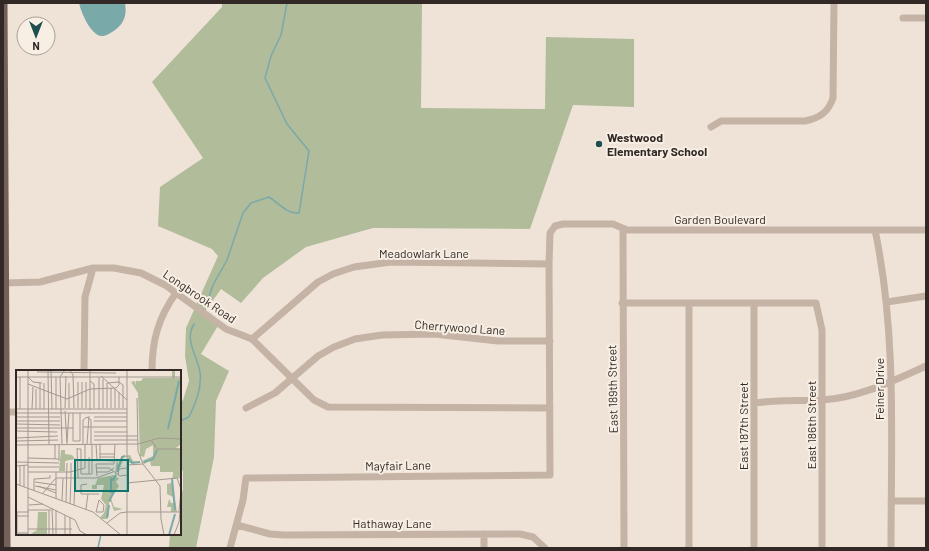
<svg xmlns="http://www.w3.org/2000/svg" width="929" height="551" viewBox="0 0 929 551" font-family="Barlow,sans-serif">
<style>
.green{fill:#b1bc9a}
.water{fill:#7aa9a9}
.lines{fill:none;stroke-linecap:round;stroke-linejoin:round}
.stream{stroke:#7aa9a9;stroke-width:1.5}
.minor{stroke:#c5b3a5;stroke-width:7}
.major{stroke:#736058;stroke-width:9}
.poi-dot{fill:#1f4e50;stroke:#f7eee4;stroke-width:1.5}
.labels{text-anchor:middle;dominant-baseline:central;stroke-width:4;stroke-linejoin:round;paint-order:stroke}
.poi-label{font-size:12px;font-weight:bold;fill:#322926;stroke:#f7eee4;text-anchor:start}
.street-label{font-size:12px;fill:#322926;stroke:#f7eee4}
.inset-river{fill:none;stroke:#7aa9a9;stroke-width:2}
.inset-road{fill:none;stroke:#a39991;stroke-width:1}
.view{fill:#0f766e;fill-opacity:0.15;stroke:#0f766e;stroke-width:2}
.inset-edge{fill:none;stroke:#322926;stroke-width:2}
</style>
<rect width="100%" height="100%" fill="#efe3d8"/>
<path class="green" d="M222,3H422L421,108L545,109L546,37L634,39V107L573,105L530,229L373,228L306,247L263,278L241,303L221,289L204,313L219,324L201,354L229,371L216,401L214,457L196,548H169L170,534H180V494L183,490V471L180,469V404L183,400L189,381L185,356L186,328L218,256L212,249L158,226L160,187L203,158L152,82L222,7Z"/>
<path class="water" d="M79,3H125C126,9 126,16 123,21C121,27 107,37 101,36C90,34 81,12 79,3Z"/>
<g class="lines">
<path class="stream" d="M208,300L213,285L227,260L243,213L251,203L269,197C280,204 287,214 299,213L309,151L287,124L265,78L271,56L281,35L287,3
M180,421L189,417C195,405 202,386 200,372C197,355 184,340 194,324
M98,548L101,534"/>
<path class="minor" d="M903,18H926
M711,127L721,121H805C819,118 828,113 833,98L834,3
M623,229L624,548
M875,230C897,334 891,442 891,548
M5,283L40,282L93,268H114L141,273L165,285L226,329L252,339L314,400L328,407L550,408
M887,302L926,296
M622,303H816L822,330V548
M689,303V548
M252,339L318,282L333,274L354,267L391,262L549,264
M84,371L85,297L93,268
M152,371C152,341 158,318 176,293
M754,403C776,400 799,401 822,400C858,398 893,381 926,366
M246,408L275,393L318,356L334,347L355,339L382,335L434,334L498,341H550
M5,412H17
M891,501H926
M237,525L270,534L284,535L520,534L533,537L545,548
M230,548L243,500L246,478L550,475L549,264L550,233L555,226L563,224H613L627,230H926
M484,548V534
M754,548V303"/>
<path class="major" d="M3,3L6,548"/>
</g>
<circle class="poi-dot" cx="599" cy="144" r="4"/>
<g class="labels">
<g class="poi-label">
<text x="607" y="137">Westwood<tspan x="607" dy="14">Elementary School</tspan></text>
</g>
<g class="street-label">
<text x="720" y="219">Garden Boulevard</text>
<text x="424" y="253">Meadowlark Lane</text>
<text transform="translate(200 296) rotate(34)">Longbrook Road</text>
<text transform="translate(460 327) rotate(4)">Cherrywood Lane</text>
<text transform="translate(612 389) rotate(-91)">East 189th Street</text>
<text transform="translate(879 389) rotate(-90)">Feiner Drive</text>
<text transform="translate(811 425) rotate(-90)">East 186th Street</text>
<text transform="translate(743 426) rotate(-90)">East 187th Street</text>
<text transform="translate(398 465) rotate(-1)">Mayfair Lane</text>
<text x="392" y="523">Hathaway Lane</text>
</g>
</g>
<g transform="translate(16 370)">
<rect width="165" height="165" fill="#efe3d8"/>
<path d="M156,0H159V8H165V74L160,78L165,79V108L156,109L161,142H155V137H151L153,129L155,133H158L157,127L151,124V114L156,113L157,102H144V96H135L134,91L128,94L126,91L137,86V75L130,79L128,87L124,86L122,23L115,12L119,11V16L120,11H125L127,8H156ZM45,80H49V84L56,85L59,89L49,91V101H43ZM114,85L117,91L126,93H113L111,87H108L106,93L104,96H107L101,98L99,107L103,108L100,112L103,116L95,128L98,137L107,139L98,141L95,132H93V145L91,149H86L84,148L88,143L90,135L85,129L88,115H81V119H76V115H79L82,108L99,105L101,86L102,95L106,86ZM22,142H31V165H13L21,160Z" fill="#b1bc9a"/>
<path class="inset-river" d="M152,59L163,11M113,89L116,93L124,92M128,92L137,89L141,80M101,102L106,87L109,86M156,109L159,140M93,131L98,122H95V109L97,110L100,105M91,148L93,135M153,165L159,144"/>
<path class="inset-road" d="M12,0V165M32,0L33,74M35,0L36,39M54,0L57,5L58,38M111,0V165M124,0H153M21,2L100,3M85,6L111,30M0,7H165M4,7V39M12,7L17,12L26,13M40,7V39M74,11L78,14V38M62,12V38M66,12V38M103,12L107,15V38M24,13V39M28,13V39M53,13V38M12,14L51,29L74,19L100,18L103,15V7M95,18V38M20,19V39M103,22V38M121,28L122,81L127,94L144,116L145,149L148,165M49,38L50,6M70,38V12M87,38V9M91,38V13L103,12M99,38V19M0,39H111M16,39L17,17M83,39V7M74,40V0M49,41L51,74M0,43H111M57,43V71H64V43M0,47H44M78,47H111M0,51H44M78,51H111M0,54L44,55M67,57H111M0,58H57M0,61L41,62M78,62H111M78,66H122M0,68L42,66M78,70H122M135,70L141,79H165M0,71L42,70M51,72L53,43M39,74V89M43,74V91M46,74L44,7L49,0M67,74V50L71,47L75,50V74M71,74L73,46M76,74V104M80,74L81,90L98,91M84,74V91M0,75L122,74L143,68L165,69M61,78L62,108M61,79H65V104H76M84,84H99M73,87V104M84,87H99M12,88L43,89M0,92L43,93M55,93V108M8,95V117M111,95L127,94M4,96V116M12,97H43M69,98V74M80,98H93L104,106L111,105M12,102H54L69,98M40,102V129M80,102H92L98,98M102,105L103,99L111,98M81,106L80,94H98L99,74M19,112L40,115M111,113L161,108L165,119M0,114L77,142L105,165M71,114L65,115V124H83M0,115V96L12,95M19,116L40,120M22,116L40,123M18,121V109L34,108V105M26,124L40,108H80L97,102M12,127L59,150L64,161L71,165M46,131L47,108M50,132L51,93M54,134L55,108M13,135L27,134M58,135L59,108M36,138L37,165M70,139L72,124M12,140H35M33,140V165M40,140V165M0,142H13M1,142V163H12M80,142L83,130L88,135L87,142H80M111,142H165M163,142L165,120M49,145V165M0,146H13M54,147V164M91,153L104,143L111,142M12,159H56M158,165L163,152L164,142"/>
<path class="view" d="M59,90H112V121H59Z"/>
<rect width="165" height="165" class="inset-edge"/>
</g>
<rect width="929" height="551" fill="none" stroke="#322926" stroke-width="8"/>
<g transform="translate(36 36) rotate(180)"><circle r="19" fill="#f7eee4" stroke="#a89f98"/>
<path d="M0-3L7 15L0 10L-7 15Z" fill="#1f4e50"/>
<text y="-6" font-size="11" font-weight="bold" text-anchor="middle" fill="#322926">N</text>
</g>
</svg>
